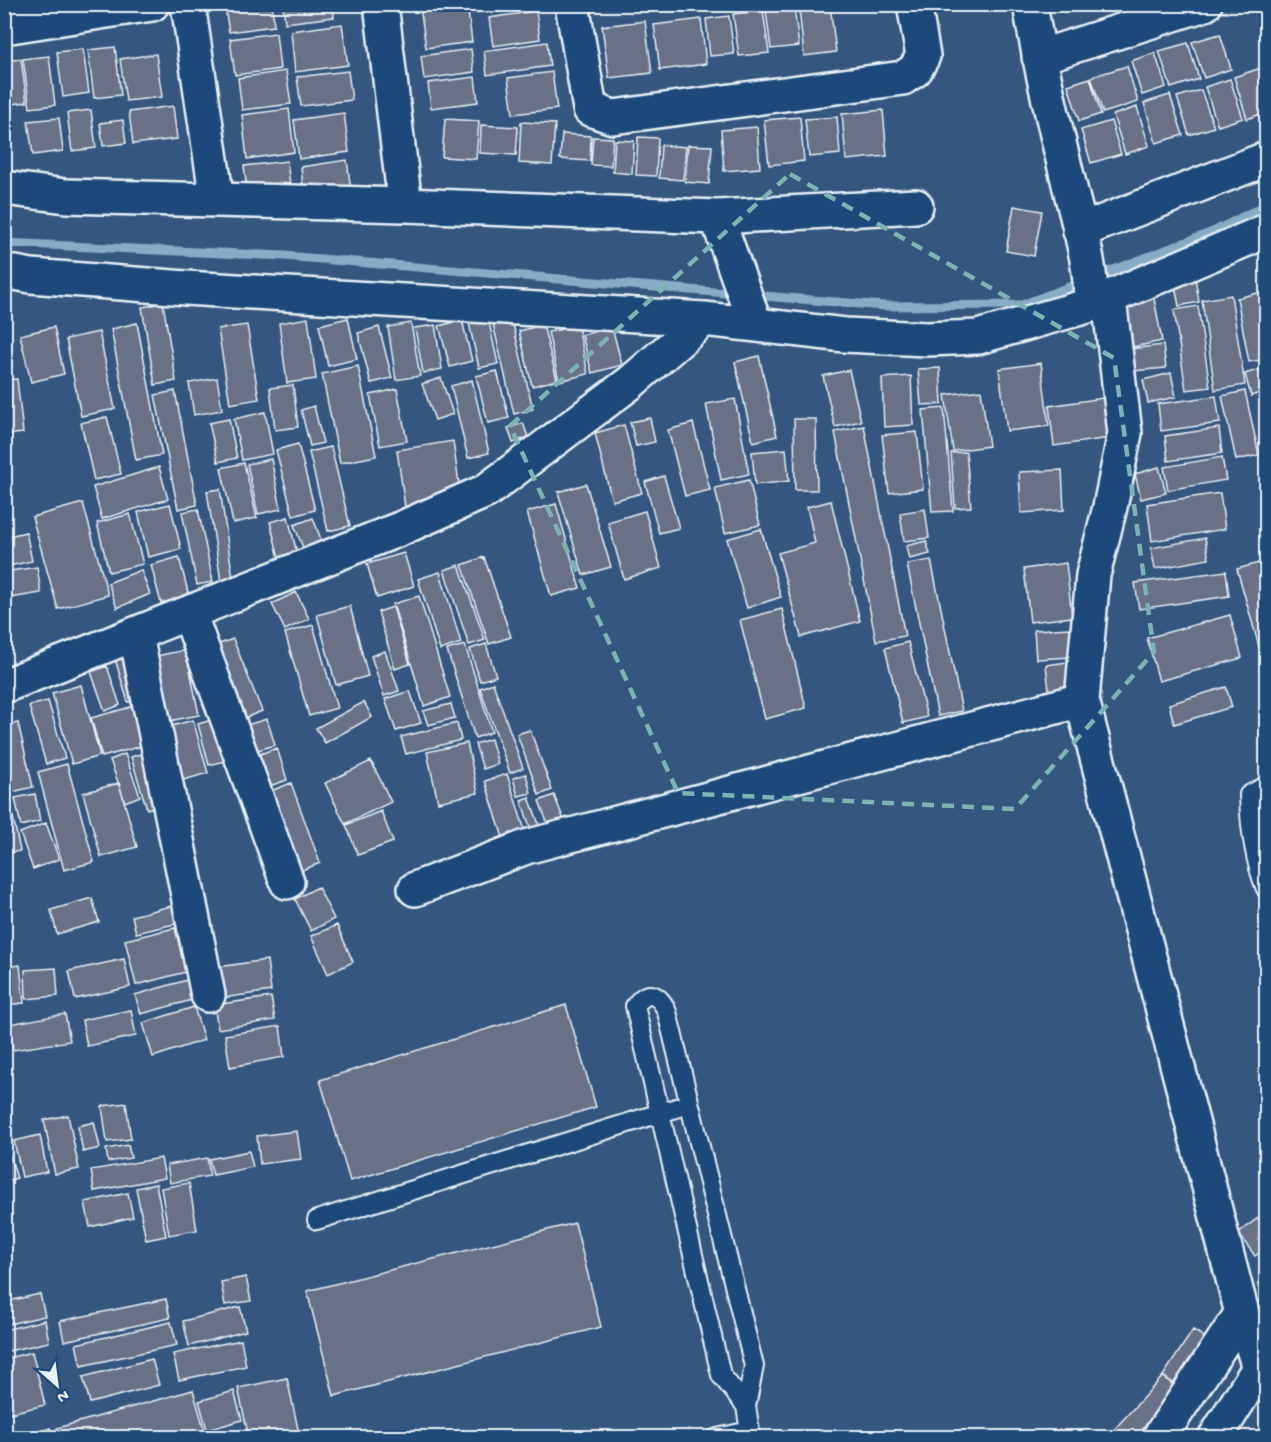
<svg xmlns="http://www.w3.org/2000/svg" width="1271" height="1442" viewBox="0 0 1271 1442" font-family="'Gochi Hand',sans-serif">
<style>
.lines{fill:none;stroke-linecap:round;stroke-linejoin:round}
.stream{stroke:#88abc6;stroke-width:9}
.building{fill:#677186;stroke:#e8f1f8;stroke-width:1.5}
.lane-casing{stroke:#e8f1f8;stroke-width:22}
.street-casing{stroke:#e8f1f8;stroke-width:38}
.secondary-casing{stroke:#e8f1f8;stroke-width:38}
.lane{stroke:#1f4a7a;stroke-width:18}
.street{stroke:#1f4a7a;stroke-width:33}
.secondary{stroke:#1f4a7a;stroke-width:33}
.marked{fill:none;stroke:#7cb4b3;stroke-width:4.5;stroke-dasharray:12 8;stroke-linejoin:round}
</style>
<rect width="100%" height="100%" fill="#35567e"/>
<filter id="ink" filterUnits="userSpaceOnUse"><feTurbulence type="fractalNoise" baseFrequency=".0167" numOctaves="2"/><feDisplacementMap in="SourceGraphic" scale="12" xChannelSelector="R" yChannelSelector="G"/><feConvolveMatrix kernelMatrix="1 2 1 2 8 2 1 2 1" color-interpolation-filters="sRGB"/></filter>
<g filter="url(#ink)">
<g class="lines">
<path class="stream" d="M4,243L285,256L738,294
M752,295L884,306L1022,305L1213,232L1266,205
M1253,1327L1266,1314"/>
</g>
<path class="building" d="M254,4H272L274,26L229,32L225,8Z
M283,4H333L334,17L285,23Z
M439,4H467L472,42L426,48L420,7Z
M471,4H539V5L472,13Z
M598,4H629L599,8Z
M699,4H727V6L699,9Z
M830,5L836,52L804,56L799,9Z
M794,7L799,46L771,49L766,11Z
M536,11L540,39L493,46L489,18Z
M763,11L769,53L739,56L733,14Z
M729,16L734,54L710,56L706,19Z
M701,19L706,64L660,70L654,25Z
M645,21L652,73L609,78L602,26Z
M342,24L348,65L295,72L291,31Z
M276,33L280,69L235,75L230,39Z
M1220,34L1231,69L1204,78L1192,42Z
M547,42L550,66L487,75L484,51Z
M1188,43L1199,79L1171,88L1159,51Z
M115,47L121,95L94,98L88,50Z
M83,49L89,93L63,97L57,52Z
M471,49L474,72L424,79L421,56Z
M1155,53L1166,87L1142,95L1131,61Z
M156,54L162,97L126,101L120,59Z
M49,56L55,105L30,108L23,59Z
M21,59L27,102L4,105V61Z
M1127,66L1138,102L1103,113L1091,77Z
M1264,67L1266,74V112L1247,119L1234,77Z
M286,71L291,104L242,110L238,78Z
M348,71L352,100L301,106L297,77Z
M552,72L557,109L513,114L508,78Z
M475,77L478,102L431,108L428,83Z
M1090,78L1101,114L1079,121L1068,85Z
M1230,79L1243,118L1218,126L1205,87Z
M1201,90L1214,127L1189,135L1177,97Z
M1170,95L1183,135L1156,143L1144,103Z
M173,106L177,139L133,144L129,112Z
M1137,107L1149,146L1125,154L1113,115Z
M289,109L294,152L247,159L242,115Z
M91,110L96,148L72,151L67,113Z
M883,110L887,156L846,160L842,114Z
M344,113L349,152L299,159L294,120Z
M800,117L804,161L769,165L764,120Z
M837,117L840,154L809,157L805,119Z
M59,118L63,151L33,155L28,121Z
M445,119L479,121L476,159L442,157Z
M123,120L126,143L103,146L100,123Z
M1111,121L1121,154L1091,163L1081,130Z
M521,122L555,124L552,165L519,163Z
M481,125L518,127L516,155L480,153Z
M757,127L760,168L724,171L721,130Z
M562,134L591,136L590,161L560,159Z
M593,137L613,138L611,166L591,165Z
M638,137L658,138L656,176L636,175Z
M615,140L634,141L632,174L613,172Z
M661,145L686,147L683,180L659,178Z
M688,145L712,146L709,184L685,182Z
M347,160L351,191L304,197L301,167Z
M287,161L291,192L248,198L244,166Z
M1014,206L1042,211L1034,256L1006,251Z
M1195,277L1199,302L1179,306L1174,281Z
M1266,291V359L1249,362L1237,298Z
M1153,293L1162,341L1133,347L1123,299Z
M1231,295L1245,385L1215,390L1202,300Z
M163,303L176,381L155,385L142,307Z
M1198,306L1210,387L1186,390L1174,310Z
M308,318L316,379L287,383L279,323Z
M348,318L357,359L328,366L319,325Z
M488,318L498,364L479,368L469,323Z
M462,320L472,361L450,367L439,326Z
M512,320L533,409L514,414L493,324Z
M137,323L162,455L136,460L111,329Z
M411,323L420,376L396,380L388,327Z
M247,325L259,399L230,404L218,329Z
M435,325L442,369L423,373L415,328Z
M543,325L557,380L532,386L519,331Z
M578,326L588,374L559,381L548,332Z
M54,327L64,374L31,382L20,335Z
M379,327L392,378L371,383L358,333Z
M612,327L622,365L592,373L582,335Z
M99,332L115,409L81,416L66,339Z
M1163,345L1166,368L1132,371L1130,349Z
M759,356L777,436L753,442L735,362Z
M1041,363L1049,426L1007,431L999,369Z
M358,366L376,456L340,463L322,374Z
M1266,367V391L1251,396L1245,374Z
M940,368L942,404L921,405L918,369Z
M849,370L861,421L835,427L823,376Z
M497,371L509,418L488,423L476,376Z
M1171,373L1176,397L1148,403L1143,380Z
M911,376L913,425L884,427L882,378Z
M217,378L222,410L194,415L189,383Z
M441,378L453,414L435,420L422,384Z
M17,379L23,433L4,435V380Z
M472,380L489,453L468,458L451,386Z
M293,385L298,427L275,430L270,388Z
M397,389L407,441L380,446L370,395Z
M981,390L989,446L953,451L945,395Z
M175,391L197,505L178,509L155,395Z
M1245,391L1259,455L1236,460L1222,396Z
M1216,396L1220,423L1161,431L1158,404Z
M1110,397L1116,437L1054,446L1049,406Z
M735,399L749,474L721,480L706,404Z
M314,406L323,443L310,446L301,410Z
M944,408L953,511L932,512L923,410Z
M265,412L273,454L242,460L234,419Z
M107,417L121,474L94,480L81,423Z
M650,418L655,442L636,446L630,422Z
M229,419L237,458L218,462L209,423Z
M794,419H816L817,490H795Z
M523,423L528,437L513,443L508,428Z
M693,423L710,490L685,496L668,430Z
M624,425L642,493L612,501L595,433Z
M864,426L905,636L876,641L835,432Z
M1219,428L1222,453L1168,461L1165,436Z
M917,432L923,489L889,493L882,435Z
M453,441L461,498L405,507L397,450Z
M298,444L315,510L293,516L276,450Z
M331,447L350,526L328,531L309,452Z
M786,449L789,481L755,485L752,452Z
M966,452L971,507L955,508L951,453Z
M1222,457L1226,480L1168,490L1164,467Z
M271,459L281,509L258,514L247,464Z
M244,463L257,518L233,523L221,468Z
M159,467L168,499L102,519L93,487Z
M1159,467L1166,493L1141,499L1135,474Z
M1062,470L1064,510L1021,513L1019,472Z
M664,476L679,528L659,533L645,482Z
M749,480L760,525L725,533L715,488Z
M586,484L611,567L583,575L558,492Z
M220,489L233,579L221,581L207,491Z
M1220,493L1225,529L1152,541L1147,504Z
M831,501L860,621L801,637L778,553L815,543L807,507Z
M83,503L108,595L58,609L32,517Z
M170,504L181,549L148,557L138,512Z
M556,504L580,588L551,596L527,512Z
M198,509L213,582L197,585L182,512Z
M925,509L929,538L904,541L900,513Z
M645,511L661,568L624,579L608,522Z
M130,514L143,564L109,572L97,523Z
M288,517L297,553L279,558L270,522Z
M313,518L322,542L304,550L294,525Z
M761,529L781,597L747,608L727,539Z
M26,532L32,561L4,567V537Z
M1205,538L1209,559L1155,569L1151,548Z
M926,541L930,554L909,559L906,546Z
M404,553L414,586L377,598L367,564Z
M179,557L189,596L161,603L151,565Z
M484,557L511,637L489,644L462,565Z
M931,560L962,711L938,716L907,564Z
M1266,561V663L1264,664L1237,569Z
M1066,563L1072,617L1030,622L1024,569Z
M459,565L485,640L469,645L444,570Z
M37,567L41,593L4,599V572Z
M141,570L150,594L117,608L108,583Z
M1226,571L1229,596L1139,609L1135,583Z
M440,572L461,643L440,650L418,579Z
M296,592L309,619L285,630L272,604Z
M419,596L450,697L424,706L393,604Z
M350,606L368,676L336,685L317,615Z
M393,607L410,664L395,669L378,612Z
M782,609L806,708L765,719L740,620Z
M1230,615L1242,658L1159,681L1147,638Z
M313,625L337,708L309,716L285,633Z
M1070,628L1072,657L1036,659L1034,630Z
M233,639L262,711L235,722L206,649Z
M908,642L927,717L903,723L885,648Z
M486,644L496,676L480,681L470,649Z
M465,645L492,732L475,738L447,650Z
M186,650L199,715L159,723L146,658Z
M385,651L399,691L384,696L371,656Z
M132,654L145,698L128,702L115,659Z
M1075,661L1079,686L1049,690L1046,665Z
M107,666L120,705L105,711L91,672Z
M493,683L523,768L510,773L480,688Z
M81,685L100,756L72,764L52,693Z
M1226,687L1232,707L1174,724L1169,704Z
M410,691L421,723L396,731L385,699Z
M48,701L65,758L46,764L29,706Z
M364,702L372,717L325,743L316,728Z
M451,704L455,718L428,725L423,711Z
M138,705L149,744L102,757L91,718Z
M225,716L236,758L209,765L198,724Z
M267,719L275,745L245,754L237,728Z
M193,720L208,773L173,783L158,730Z
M18,723L33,787L8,793L4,779V726Z
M457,723L461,740L406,754L401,737Z
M530,730L552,790L539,795L517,734Z
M491,739L498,764L483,769L475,744Z
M467,743L478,793L438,802L427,752Z
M277,748L287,780L258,790L248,758Z
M152,750L169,802L147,809L131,757Z
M125,754L140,796L125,802L110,760Z
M371,761L391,802L345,824L325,783Z
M67,764L94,862L64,870L38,772Z
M507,774L527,837L505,844L485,781Z
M526,774L531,793L518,796L513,778Z
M119,783L137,847L101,857L83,793Z
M291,783L320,863L292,874L263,794Z
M35,794L40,821L21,826L15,798Z
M554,795L566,825L551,832L539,801Z
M529,797L541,830L532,833L521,800Z
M381,811L393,842L358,855L346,825Z
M12,812L20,851L4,854V813Z
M46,823L59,859L33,869L20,833Z
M318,887L334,919L311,931L295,899Z
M92,898L99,922L57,934L51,910Z
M175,905L179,923L136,933L132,916Z
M337,925L353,962L328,974L311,936Z
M175,928L186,972L136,985L125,940Z
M124,959L130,987L75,999L69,971Z
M267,960L271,991L222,998L218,967Z
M20,965L24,1003L4,1005V967Z
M56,968L58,996L26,999L25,970Z
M187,980L192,1000L141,1014L135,995Z
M271,997L275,1020L218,1029L214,1005Z
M566,1005L596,1107L350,1181L320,1080Z
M194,1007L204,1040L153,1057L143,1023Z
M131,1010L136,1036L87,1046L82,1020Z
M65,1014L70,1041L13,1050L9,1024Z
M280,1026L284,1057L230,1067L225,1035Z
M126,1103L131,1139L107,1142L102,1106Z
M68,1115L79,1169L55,1174L44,1120Z
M94,1122L100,1148L83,1152L78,1126Z
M297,1131L301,1159L260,1164L257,1136Z
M40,1135L47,1172L22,1177L14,1141Z
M5,1140L17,1178L4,1182V1140Z
M128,1145L131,1158L108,1162L106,1149Z
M249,1151L253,1167L213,1175L209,1159Z
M161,1158L165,1178L94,1191L91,1170Z
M207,1158L210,1176L170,1183L167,1165Z
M189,1183L197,1230L169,1235L161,1188Z
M156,1184L166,1236L146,1240L136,1188Z
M128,1193L133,1217L90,1227L85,1202Z
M1266,1212V1248L1255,1256L1238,1233Z
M575,1223L601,1327L334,1396L307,1291Z
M246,1277L251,1301L225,1305L221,1282Z
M40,1294L45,1316L4,1325V1302Z
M166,1299L170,1318L64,1341L60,1321Z
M240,1307L246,1331L189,1346L183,1321Z
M45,1320L49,1342L4,1352V1330Z
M171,1322L177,1345L81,1366L76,1344Z
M1193,1330L1214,1343L1183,1390L1163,1376Z
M241,1340L246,1366L179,1380L173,1354Z
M32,1352L45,1405L10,1413L4,1391V1359Z
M152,1359L159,1385L90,1403L83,1377Z
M1163,1376L1185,1396L1148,1438H1114L1110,1434Z
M287,1378L300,1438H249L238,1388Z
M193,1390L205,1432L184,1438H60L57,1428Z
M234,1391L242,1420L207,1430L199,1401Z
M50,1428L54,1438H24Z"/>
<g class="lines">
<g class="lane-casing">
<path id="lane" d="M1266,786L1249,795C1250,828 1254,859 1266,889
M317,1220L689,1104
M746,1406L721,1375L635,1006C648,987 660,995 667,1012L754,1366L746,1406L751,1438
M717,1438L750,1431"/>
</g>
<g class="street-casing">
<path id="street" d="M188,4L217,200
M381,4L405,205
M572,4L590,109L613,117L903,78L915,70L923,56L914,4
M1030,4C1040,66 1055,127 1070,188C1079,226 1092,266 1091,305
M4,27L152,4
M1039,57L1205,4
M4,188L66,196L405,205L717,217L916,206
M717,217L755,324
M1080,231L1266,159
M4,271L31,276L186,288L704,319L845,335L926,339L978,337L1091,305L1266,231
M1109,299L1125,433L1110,507L1093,575L1082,700L1242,1313L1259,1368
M189,613L287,882
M136,635L208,995
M4,686L402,528L486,491L630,383L704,319
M415,889L526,847L1082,700
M1159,1438L1242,1313"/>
</g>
<g class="secondary-casing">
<path id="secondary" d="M1215,1438L1259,1368L1266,1360"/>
</g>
<use href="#lane" class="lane"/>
<use href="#street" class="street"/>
<use href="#secondary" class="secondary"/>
</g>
</g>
<path class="marked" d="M790,174L1114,358L1154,652L1015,809L678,793L510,426Z"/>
<rect width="1271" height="1442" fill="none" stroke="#1f4a7a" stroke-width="24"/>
<rect x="12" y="12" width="1247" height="1418" fill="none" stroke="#e8f1f8" stroke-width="2" filter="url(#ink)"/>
<g transform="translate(57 1385) rotate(152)" stroke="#1f4a7a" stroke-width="4.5" paint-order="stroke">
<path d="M0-4.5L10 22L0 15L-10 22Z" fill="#e8f1f8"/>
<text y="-9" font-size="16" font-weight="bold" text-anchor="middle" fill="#e8f1f8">N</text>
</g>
</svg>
